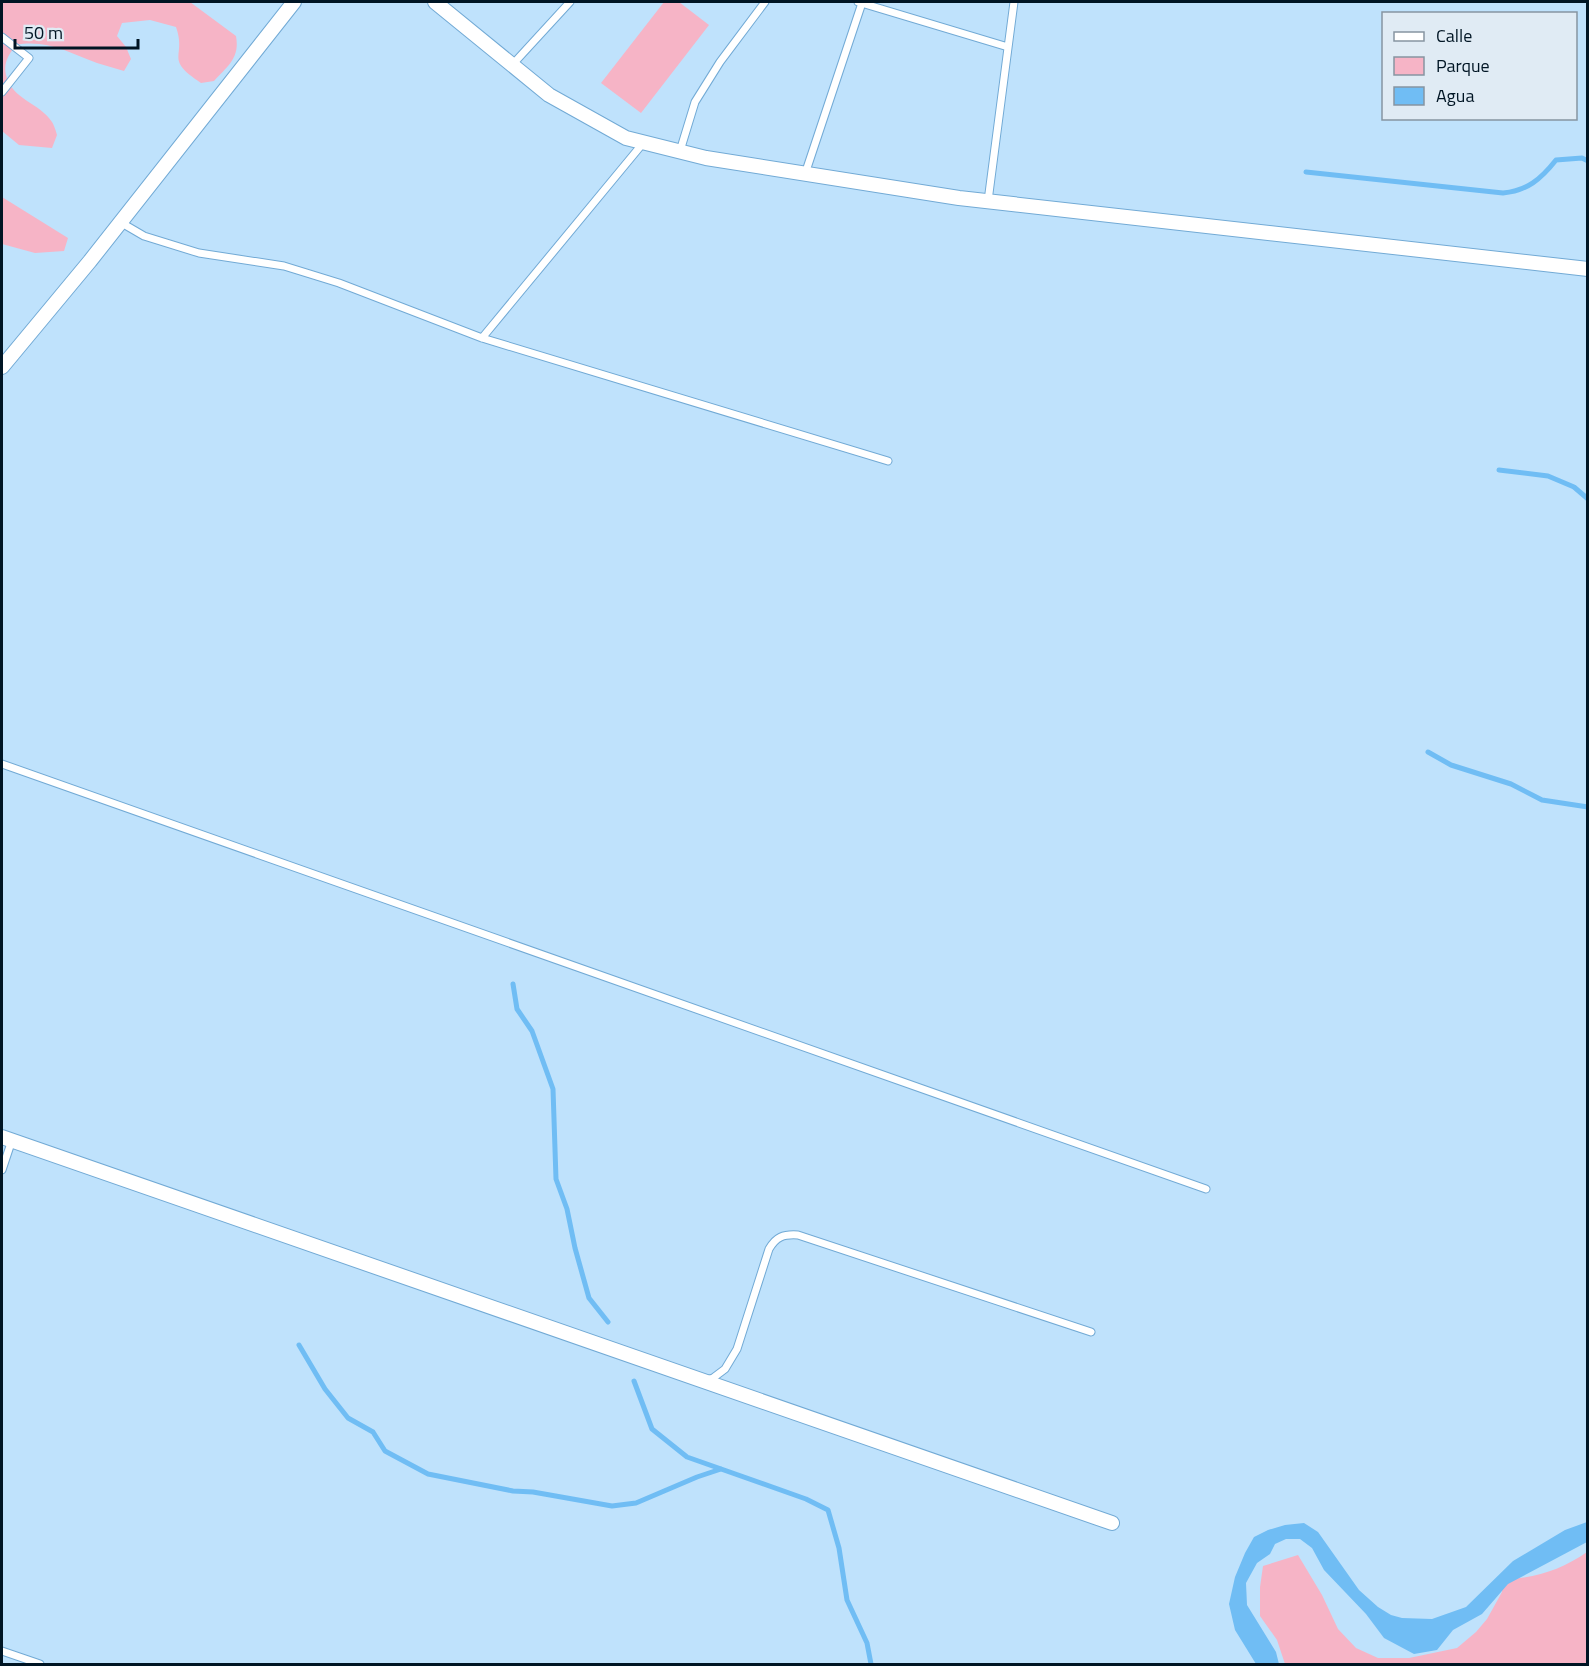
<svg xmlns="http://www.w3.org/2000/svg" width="1589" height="1666" viewBox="0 0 1589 1666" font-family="'Titillium Web',sans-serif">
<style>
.green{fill:#f6b4c6}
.water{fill:#70bdf4}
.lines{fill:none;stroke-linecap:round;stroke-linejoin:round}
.stream{stroke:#70bdf4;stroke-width:5}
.service-casing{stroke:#72aad5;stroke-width:9}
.minor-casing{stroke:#72aad5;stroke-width:16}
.service{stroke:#fff;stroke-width:7}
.minor{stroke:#fff;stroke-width:14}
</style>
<rect width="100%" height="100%" fill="#bfe2fc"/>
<path class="green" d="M2,2H190L236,36C240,58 228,66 214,81L201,83C163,58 187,58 176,27L150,20L122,23L117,36L126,47L131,59L124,71C115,68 106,66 97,63C70,53 46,39 16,45C9,54 3,63 6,75C12,100 39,102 52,122C54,125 56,131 57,135L52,148L19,145L2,131Z
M664,2H679L709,25L641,113L601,83Z
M2,197L68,238L64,251L35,253L2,244Z
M1587,1552V1664H1285L1277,1640L1260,1616V1587L1263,1566L1298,1555L1322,1595L1338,1629L1356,1648L1378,1658H1409L1457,1648L1476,1632L1487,1619L1502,1592V1579C1534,1579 1561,1570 1587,1552Z"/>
<path class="water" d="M1587,1522V1542L1508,1584L1482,1614L1453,1630L1437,1650L1414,1654L1384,1638L1366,1614L1324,1570L1312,1548L1300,1539H1286L1275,1544L1270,1554L1257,1563L1246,1583L1247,1605L1276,1652L1279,1664H1256L1235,1630L1229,1604L1235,1577L1245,1553L1254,1537L1268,1530L1285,1525L1304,1523L1318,1532L1359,1590L1378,1607L1391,1615L1402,1618L1432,1619L1466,1607L1513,1561L1565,1530Z"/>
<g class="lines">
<path class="stream" d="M1306,172L1503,193C1527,191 1541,179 1556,160L1582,158L1588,161
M1499,470L1548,476L1574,487L1588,499
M1428,752L1451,765L1511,784L1542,800L1588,807
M513,984L517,1009L532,1031L553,1089L556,1179L567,1209L575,1248L589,1298L608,1322
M299,1345L325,1389L348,1418L373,1432L385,1451L428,1474L513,1491L533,1492L612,1506L636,1503L697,1477L721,1469
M634,1381L652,1429L687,1457L806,1499L828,1510L839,1548L847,1600L867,1643L871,1664"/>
<g class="service-casing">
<path id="service" d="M858,2L1008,47
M2,37L29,58L2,92
M513,64L570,2
M680,151L695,102L720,62L765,2
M805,174L862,3
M988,201L1014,2
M120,222L144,236L199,253L284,266L339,283L482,338L888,461
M482,338L644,142
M2,764L1206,1189
M2,1170L12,1140
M706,1380L713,1378L725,1369L737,1349L769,1249C776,1237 783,1234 798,1235L1091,1332
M2,1651L40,1664"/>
</g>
<g class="minor-casing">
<path id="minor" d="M435,2L549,95L626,138L706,158L959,198L1588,269
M2,367L90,261L294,2
M2,1137L1112,1523"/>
</g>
<use href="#service" class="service"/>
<use href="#minor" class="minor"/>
</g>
<rect width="1589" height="1666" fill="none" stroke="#001524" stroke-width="6"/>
<rect x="1382" y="12" width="195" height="108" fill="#e0ebf4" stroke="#8695a1" stroke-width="1.5"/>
<rect x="1394" y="32" width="30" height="9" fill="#ffffff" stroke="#8695a1" stroke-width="1.5"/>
<text x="1436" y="42" font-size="18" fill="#001524">Calle</text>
<rect x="1394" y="57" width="30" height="18" fill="#f6b4c6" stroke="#8695a1" stroke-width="1.5"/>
<text x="1436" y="72" font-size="18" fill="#001524">Parque</text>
<rect x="1394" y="87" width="30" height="18" fill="#70bdf4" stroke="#8695a1" stroke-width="1.5"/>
<text x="1436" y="102" font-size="18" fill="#001524">Agua</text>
<path d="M15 39v9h123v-9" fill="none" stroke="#001524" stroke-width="3"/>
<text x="24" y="39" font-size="18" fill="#001524" stroke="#e0ebf4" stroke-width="4.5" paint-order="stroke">50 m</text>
</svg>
